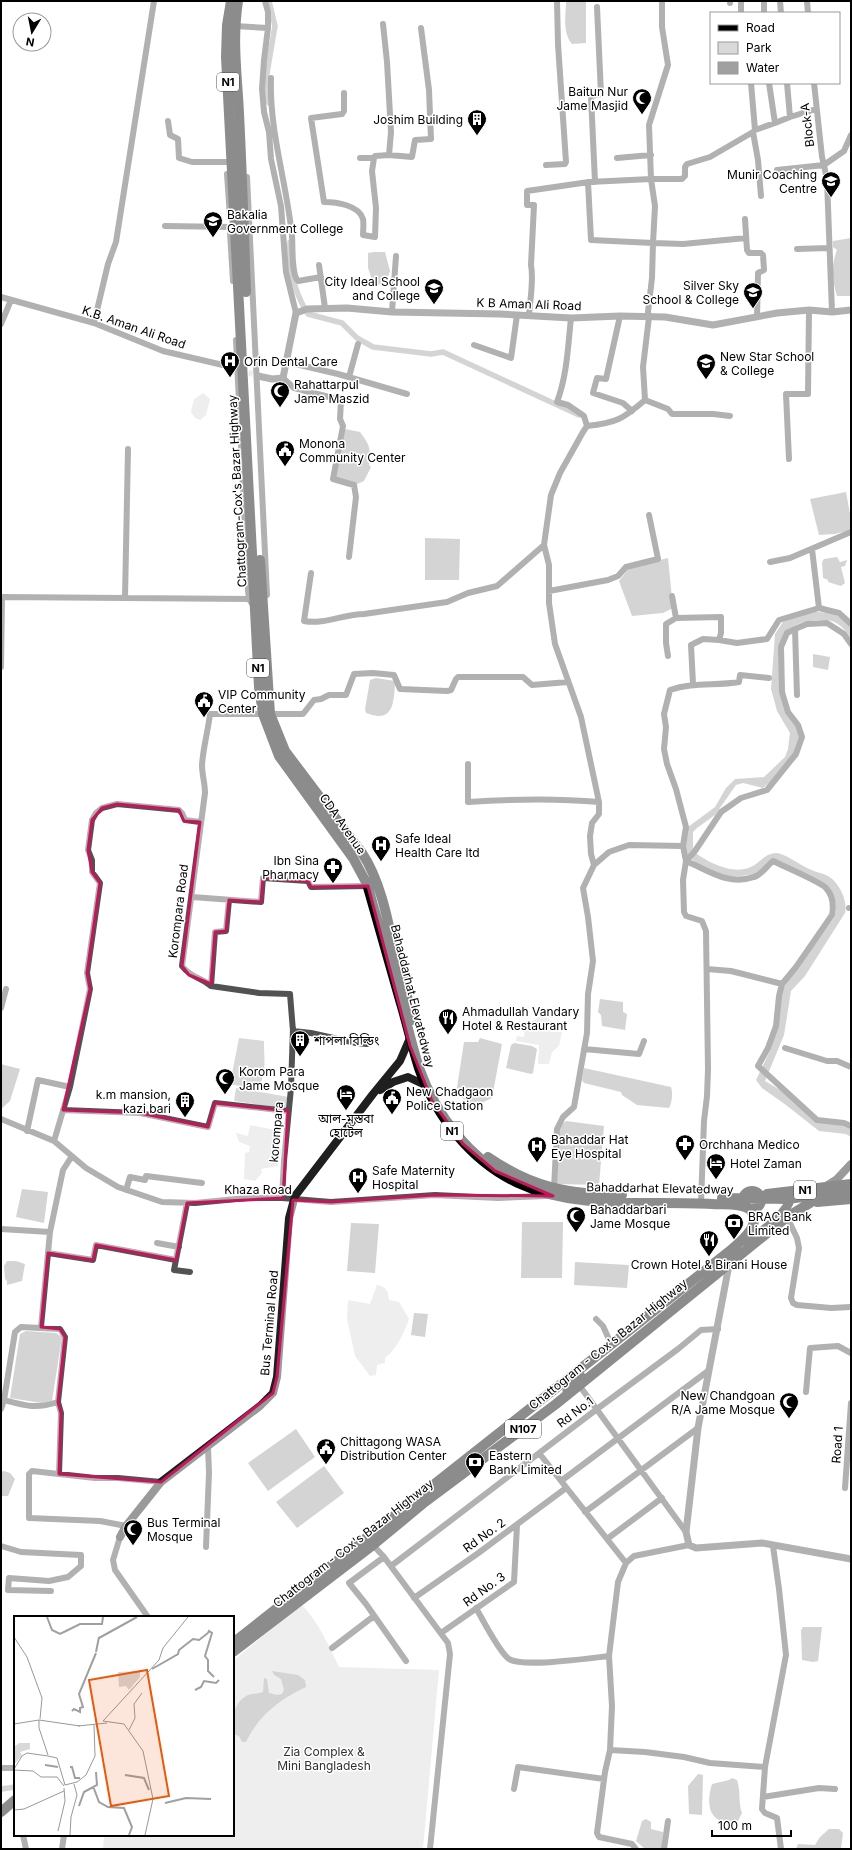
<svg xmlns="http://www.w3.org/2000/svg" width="852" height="1850" viewBox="0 0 852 1850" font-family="Inter,'Noto Sans Bengali',sans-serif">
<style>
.green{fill:#d9d9d9}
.water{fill:#a0a0a0}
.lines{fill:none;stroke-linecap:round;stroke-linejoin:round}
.canal{stroke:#a0a0a0;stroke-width:5.5}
.minor-tunnel{stroke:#d9d9d9;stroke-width:6;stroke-dasharray:6 3;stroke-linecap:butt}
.minor{stroke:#525252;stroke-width:6}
.tertiary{stroke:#525252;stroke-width:7}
.secondary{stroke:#1f1f1f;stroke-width:8}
.primary{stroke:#000;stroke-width:9}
.trunk{stroke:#000;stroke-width:10}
.marked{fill:none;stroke:#c2185b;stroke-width:3;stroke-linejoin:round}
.labels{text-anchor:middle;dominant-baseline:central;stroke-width:3;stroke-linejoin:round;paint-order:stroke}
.shield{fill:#fff;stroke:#4c4c4c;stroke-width:1}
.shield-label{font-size:11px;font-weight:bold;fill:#000}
.poi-label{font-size:12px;fill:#000;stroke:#fff;text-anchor:start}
.street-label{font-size:12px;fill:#000;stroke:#fff}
.park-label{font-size:12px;fill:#303030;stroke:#fff}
.inset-river{fill:none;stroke:#a0a0a0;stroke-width:2}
.inset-road{fill:none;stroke:#999;stroke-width:1}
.view{fill:#e8590c;fill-opacity:0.15;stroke:#e8590c;stroke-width:2}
.inset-edge{fill:none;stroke:#000;stroke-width:2}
</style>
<rect width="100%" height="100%" fill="#fff"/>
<path class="green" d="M203,393L210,399L206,415L200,420L195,418L191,412L194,399Z
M547,1014L550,1022V1032H562L559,1046L552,1052L549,1064H538L539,1045L516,1041L517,1036L524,1037L525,1026L542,1015Z
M239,1038L264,1041C264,1061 267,1070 258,1090L230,1084Z
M236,1088L289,1097L287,1109L234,1101Z
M250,1125L280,1131L279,1148L281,1149V1154L277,1157L278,1166L261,1169L262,1173L255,1181L244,1179L245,1153L249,1152L250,1146L239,1142L236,1133L248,1136Z
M377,1285C387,1287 388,1291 389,1300L399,1302L409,1319C404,1333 396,1350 385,1358V1363L377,1365L376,1375L370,1376L355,1356L347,1319L348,1300L370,1304Z
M301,1604C318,1621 329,1646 339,1667L439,1670L423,1849H103L104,1835H233V1661Z"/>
<path class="water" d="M566,1H586V43L572,44C562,32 566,16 566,1Z
M851,238V296H837C832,279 831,266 837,250L833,247V241Z
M374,252H385L390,271L387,281L378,285L373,283L368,268V253Z
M345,429L360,432C370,445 371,449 369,465L371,467L364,481L355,485L335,478Z
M846,492L851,519V530L835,534L819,535L810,499Z
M425,538L460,539L459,580H425Z
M837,557L840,562L847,560L845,566L841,567L845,583L841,586L828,582V580L823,578L822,562L824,559Z
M668,558L673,608L663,613L632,616L619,581L629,568Z
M808,612C828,612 836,612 851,626V638C843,627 836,619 822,620C807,620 786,624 782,641C780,650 782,662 781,671C781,679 779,691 782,699C786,711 799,723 800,737C801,752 774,779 763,788L743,783L736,785L715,815L697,828L693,832V851C708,863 738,878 756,864C764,858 767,853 778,853C791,857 801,866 814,871C819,873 826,874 831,878C840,885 848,902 845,913L805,976L791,991L784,1035L765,1081L787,1094L811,1118L851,1128V1137L846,1134L819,1131L786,1105L762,1088L756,1080L770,1051L778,1027L782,989L834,918C839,906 834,898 828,888L775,860L754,875L724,877L696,863L688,856L684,841L688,827L715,807L726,788L735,779L764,777L785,757L788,749L790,733L777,711L771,689L775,634L783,622Z
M813,654L830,657L828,670L813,667Z
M376,678L395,681C394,702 394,724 366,713L365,709L370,680Z
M600,999L623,1002V1012L627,1014L625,1030L602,1026L601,1015L598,1012Z
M480,1038L502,1044L492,1098L475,1106L456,1094L464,1042H478Z
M514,1043L532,1046L537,1049L533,1073L531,1074L506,1068L511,1045Z
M1,1064L20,1069L10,1101L1,1109Z
M584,1068L671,1087C673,1093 672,1103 669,1108L637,1105L622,1095L621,1092L584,1083L582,1080Z
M566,1121L604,1126L599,1185L557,1184L560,1126Z
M22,1189L48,1192L44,1223L16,1217Z
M522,1222H563L562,1278H521Z
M351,1223L379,1224L375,1273L347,1271Z
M7,1261H16L25,1264L22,1281L7,1285V1281L5,1279L4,1266Z
M575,1262L629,1265L627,1288L574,1285Z
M414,1313L428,1314L425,1337L411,1335Z
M26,1331L56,1333L62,1337L52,1401L41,1403L10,1398L20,1334Z
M296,1429L315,1457L268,1491L248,1463Z
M324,1466L344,1493L297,1528L276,1502Z
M4,1471L10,1473L15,1479L8,1496H1V1472Z
M803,1627H822L818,1661L813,1662L802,1660L801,1630Z
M272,1671L298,1675L305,1680L306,1687C280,1699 259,1715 246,1742H242L239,1736L233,1734C233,1719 232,1703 248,1695C253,1693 259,1694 263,1692L264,1678L267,1679L269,1693L277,1695L282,1694L284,1690L281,1679L274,1675Z
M698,1774L703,1775L702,1815L689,1814L688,1786Z
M732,1778L737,1780C741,1791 738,1802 742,1813L738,1821C710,1827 705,1806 712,1784L729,1780Z
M646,1819L651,1822V1829L663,1832L662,1849H645L636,1841L642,1821Z
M829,1829H839L843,1833L841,1849H796L798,1844L815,1845L820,1837Z"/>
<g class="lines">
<path class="canal" d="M269,1L275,26L266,79L269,103
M290,242C289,267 294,292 308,314L342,323L357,338L373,347L431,354L443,352L579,415
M1,1789L15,1787"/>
<path class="minor-tunnel" d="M240,370L253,374"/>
<path class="minor" d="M265,1L268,12V28L264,60L262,89L264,112L269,132L271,159L281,206L286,272L296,313
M662,1V27L668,65L649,125L651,179L655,206L653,243L683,244L746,238
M730,1V3
M741,1V13
M764,1V13
M780,1L781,13
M807,1L808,13
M234,26L268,28
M271,78C269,131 287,184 292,236C293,247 291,274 298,281L321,277
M751,83L755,130L775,123
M769,83L775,123L790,117
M787,83L790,117L816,109
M344,93V111L342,114L311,118L324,202C336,202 359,205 363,219C364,224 363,230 363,235L375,237L376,208L372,171L374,158
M168,121L170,135L178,139L179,158L192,162H227
M755,130L753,132L758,160L761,196
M389,155L412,157L415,140L431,139L429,90L421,28
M360,158H374L375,156L389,155L391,132L387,62L383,24
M617,158L651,155
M546,165L565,164L566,162L558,44L557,1
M777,170L824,165L822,157L814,83
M227,174L230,217
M247,177L267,595
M588,182L591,240L653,243L652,278L648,312L649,317L643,367L645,400C623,419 616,423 587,426L583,432L560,473L551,495L544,545L549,565V603L555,644L581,717L599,802V814L592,823L590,836L591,854L594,865
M595,182L591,96L601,94L597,7
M745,219L747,250L749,253H761L763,255L764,270L758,273L757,317
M165,226L230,227
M230,232L233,281
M797,249L829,248
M319,265L325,308
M1,297L94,323L163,351L240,369
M392,312L396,256
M832,312L827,180L824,165L844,151L851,135
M529,315C530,299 534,281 531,265L534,205H527V191L589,182L651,179H682L685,176V167L687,164L710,157L753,132
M620,316L606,379L597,378L593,393L623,403L632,411
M571,318C568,346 567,376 557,402L568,405L584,416L587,426
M94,323L108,264L116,242L154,1
M1,324L11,300
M236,340L248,591L249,599L253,605
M474,345L511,358L517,315
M287,362L338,374L407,394
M349,377L358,344
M283,378L294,388L341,400L340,419L343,426L333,479L354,485L356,497L349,557
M645,400L668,409L672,414H713L730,416
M789,459L786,394H808L809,310
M812,549L819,608
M770,562L790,558L851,532
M311,573L304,621C324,625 344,614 364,614L447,602L468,593L497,586L544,545
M549,591L608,580L618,576L626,567L658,559L649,515
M672,596L676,618
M1,597L249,599
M125,598L128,449
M795,629L797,695
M668,656L666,643V624L676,618L721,617V633L719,640
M1,667L2,597
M693,684L691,645L703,639L719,640L737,643L767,639L779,620L819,608L839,613L851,624
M263,714H210C208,731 203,748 202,765C202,775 205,783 205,793L182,966C192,979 200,976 211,986L259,993L290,994L293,1031L311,1033L356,1043L367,1044
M270,714H303L314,700L321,699L329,695H346L354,674L373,673L394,675L400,689L447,691L451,690L456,679L458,677H523L532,685L568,682
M468,764V802C512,799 555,798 599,802
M686,861C708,870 728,886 754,877C761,875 768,865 773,861C783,866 821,882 826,888C833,896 834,905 832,915L796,967L782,984L779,996L776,1026L768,1048L758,1066L817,1120L844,1123L851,1126
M686,861L695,851L721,812L741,798L767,790L796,754L802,737L798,725L788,712L782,692L781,647L787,633L795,629L807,624L827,623L844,634L851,644
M192,897L261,902L263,878L308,881L311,887L368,886
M849,908H851
M707,969L731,971L782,984
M211,986L215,932L226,931L229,900
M1,1008L6,989
M785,1048L827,1061H837L851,1067
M584,1049L639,1054L644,1041
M63,1110L140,1113L208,1127L215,1103L288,1111
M1,1119L54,1141L86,1168L118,1187L162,1202L195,1203L247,1198H282L331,1202L435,1195L498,1198L546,1196
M27,1131L38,1080L70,1087
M54,1141L70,1087L90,989L87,973L100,883L92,872V860L88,850L92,820L96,813L102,808L117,804L179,810L182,813L185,820L200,822
M554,1189L557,1129L563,1117L574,1107L587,1033L588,994L593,961L588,917L583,888L594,865L609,852L629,845L683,846
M126,1190L130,1177L145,1180L146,1176L202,1183
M282,1198L284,1161L291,1088L293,1028
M187,1203L174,1270L190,1272
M701,1203L704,1121L707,1096L708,1069L706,931L702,921L686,916L684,912L683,880L686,861L683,846L686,827L676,789L667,764L664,749L666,727L664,714L670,690C692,682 716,686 739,682L740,675L769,678
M787,1217L797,1238L799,1248L791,1298L793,1303L797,1305L831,1308L851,1307
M1,1229L50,1232
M157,1243L179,1247
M48,1253L93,1260L96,1245L176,1260
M596,1319L603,1326L611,1344
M41,1327L50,1232L63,1170L72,1156
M579,1385L686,1532
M806,1392L810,1348L838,1346L851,1353
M4,1400C26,1406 36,1409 58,1402
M1,1409L4,1400L15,1332L21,1327L60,1329L65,1337L58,1402L61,1413L59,1474
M539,1453L626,1563
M561,1481L708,1371
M845,1488L851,1403
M585,1512L698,1428
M126,1526L100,1521L29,1518V1474L32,1471L95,1478H118L161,1482
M120,1537L113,1560L115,1570L148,1617
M607,1539L662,1498
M372,1544L384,1557L448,1643L450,1654L430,1849
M1,1546L21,1552L81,1555V1566L68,1577L49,1581L9,1578L8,1590L51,1591
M773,1546L779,1589L786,1655L765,1767L762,1809L765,1813L777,1818L781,1849
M206,1547L209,1473L208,1447
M384,1557L349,1583L366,1604L406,1661
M391,1566L597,1409L678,1349L701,1330L718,1329
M414,1598L477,1554L566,1488
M476,1608C483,1620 499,1652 509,1659C523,1668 591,1658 609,1656
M441,1633L514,1582L517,1525
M332,1648L374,1616
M610,1750L645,1752L684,1757L710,1763L765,1767
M1,1768H15
M514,1789L518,1767L604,1779
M763,1797L819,1788L835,1789
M23,1835L26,1849
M62,1849L64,1835
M636,1849L632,1844L599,1837L597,1833L605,1772L610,1750L612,1706L609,1656L618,1582L626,1563L634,1556L689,1545
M664,1849L668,1821"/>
<path class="tertiary" d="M258,376L272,379L283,378L296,313L307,309L347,308L392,312L500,314L571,318L620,316L665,317L713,325L777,313L809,310L832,312L851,310
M729,1265L698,1428L686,1532L689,1545L696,1548L762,1543L851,1559"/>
<path class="secondary" d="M380,1090L393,1082L408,1077L427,1086
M826,1186L837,1179L851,1164
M120,1537L126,1526L161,1482L260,1406L273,1393L277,1377L289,1218L295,1196L373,1094L400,1061L410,1038"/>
<path class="primary" d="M747,1243C759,1233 788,1213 790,1199
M567,1391L581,1376"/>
<path class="trunk" d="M231,1L227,25L226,57L259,687L263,714L279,756L353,858L367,884C378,923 389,962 400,1000C407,1023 412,1046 419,1068C436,1116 471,1161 518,1183C578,1211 648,1200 712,1204C723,1205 744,1202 751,1211C762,1225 740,1242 731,1250L233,1643
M238,1C232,41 237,73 239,113C242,173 244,233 246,292
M260,560L270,714L285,751L362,853C384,886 390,934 399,972
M401,966L412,1020
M488,1157C533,1188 568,1194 622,1195
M743 1200a9 9 0 1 1 18 0a9 9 0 1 1-18 0Z
M767,1194L851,1184
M722,1198L787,1199L851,1191
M817,1202L851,1199
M233,1652L373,1545L425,1502L556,1404L787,1217L810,1203
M1,1812L15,1800"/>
</g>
<path d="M0 0H852V1850H0ZM117,804L179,810L184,821L200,822L182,966L189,975L211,984L215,932L226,931L229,900L261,902L263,878L308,881L311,887L368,886L410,1046L432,1101L463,1144L495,1171L553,1196L435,1195L331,1202L293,1200L277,1377L273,1393L161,1482L59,1474L61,1413L58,1402L65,1337L60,1329L41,1327L48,1253L93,1260L96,1245L176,1260L187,1203L283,1198L288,1111L215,1103L208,1127L140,1113L63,1110L90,989L87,973L100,883L92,872L88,850L92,820L102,808Z" fill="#fff" fill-opacity=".55" fill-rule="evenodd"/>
<path class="marked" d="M117,804L179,810L184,821L200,822L182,966L189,975L211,984L215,932L226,931L229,900L261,902L263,878L308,881L311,887L368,886L410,1046L432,1101L463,1144L495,1171L553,1196L435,1195L331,1202L293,1200L277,1377L273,1393L161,1482L59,1474L61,1413L58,1402L65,1337L60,1329L41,1327L48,1253L93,1260L96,1245L176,1260L187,1203L283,1198L288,1111L215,1103L208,1127L140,1113L63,1110L90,989L87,973L100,883L92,872L88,850L92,820L102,808Z"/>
<defs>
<g id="mosque-pin" transform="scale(1)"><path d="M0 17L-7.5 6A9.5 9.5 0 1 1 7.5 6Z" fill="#000" stroke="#fff"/><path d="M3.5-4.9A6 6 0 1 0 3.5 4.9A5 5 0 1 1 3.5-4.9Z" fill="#fff"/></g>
<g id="building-pin" transform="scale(1)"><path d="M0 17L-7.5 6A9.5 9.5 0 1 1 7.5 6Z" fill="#000" stroke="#fff"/><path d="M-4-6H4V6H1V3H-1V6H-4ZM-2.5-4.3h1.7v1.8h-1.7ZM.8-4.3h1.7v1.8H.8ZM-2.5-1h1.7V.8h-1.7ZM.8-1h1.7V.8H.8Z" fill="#fff"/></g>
<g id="school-pin" transform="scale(1)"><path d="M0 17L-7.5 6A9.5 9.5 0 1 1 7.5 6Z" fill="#000" stroke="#fff"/><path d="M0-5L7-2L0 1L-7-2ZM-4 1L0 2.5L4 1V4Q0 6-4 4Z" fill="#fff"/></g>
<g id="university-pin" transform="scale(1)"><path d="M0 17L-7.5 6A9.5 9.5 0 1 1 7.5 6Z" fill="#000" stroke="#fff"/><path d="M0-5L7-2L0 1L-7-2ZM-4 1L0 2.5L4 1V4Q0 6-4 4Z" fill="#fff"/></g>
<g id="hospital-pin" transform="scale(1)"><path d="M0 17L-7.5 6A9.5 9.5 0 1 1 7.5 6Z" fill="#000" stroke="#fff"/><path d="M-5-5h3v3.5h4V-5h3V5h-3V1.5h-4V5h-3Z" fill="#fff"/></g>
<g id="civic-pin" transform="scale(1)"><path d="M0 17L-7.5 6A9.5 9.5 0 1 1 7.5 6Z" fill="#000" stroke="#fff"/><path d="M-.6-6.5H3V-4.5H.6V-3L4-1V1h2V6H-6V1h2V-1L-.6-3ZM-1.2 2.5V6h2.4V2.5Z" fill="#fff"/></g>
<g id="pharmacy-pin" transform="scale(1)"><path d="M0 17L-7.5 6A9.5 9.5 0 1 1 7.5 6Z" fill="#000" stroke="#fff"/><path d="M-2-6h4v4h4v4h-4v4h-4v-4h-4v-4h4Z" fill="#fff"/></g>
<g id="restaurant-pin" transform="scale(1)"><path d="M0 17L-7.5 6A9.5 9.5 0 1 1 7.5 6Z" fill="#000" stroke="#fff"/><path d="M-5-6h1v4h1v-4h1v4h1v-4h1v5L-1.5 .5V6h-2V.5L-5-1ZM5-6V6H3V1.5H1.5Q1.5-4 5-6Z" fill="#fff"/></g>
<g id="hotel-pin" transform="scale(1)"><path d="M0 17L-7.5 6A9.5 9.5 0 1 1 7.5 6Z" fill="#000" stroke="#fff"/><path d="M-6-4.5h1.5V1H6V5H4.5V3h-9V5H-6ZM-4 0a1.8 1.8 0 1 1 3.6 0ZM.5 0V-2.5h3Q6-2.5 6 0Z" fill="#fff"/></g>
<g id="bank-pin" transform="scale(1)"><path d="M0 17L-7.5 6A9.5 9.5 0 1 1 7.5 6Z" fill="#000" stroke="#fff"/><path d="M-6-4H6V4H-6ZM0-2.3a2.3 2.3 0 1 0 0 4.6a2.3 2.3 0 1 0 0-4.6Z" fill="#fff"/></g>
</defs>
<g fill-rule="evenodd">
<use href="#mosque-pin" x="642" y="98"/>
<use href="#building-pin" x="477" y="119"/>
<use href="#school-pin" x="831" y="181"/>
<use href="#university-pin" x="213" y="221"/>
<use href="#school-pin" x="434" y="288"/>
<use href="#university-pin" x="753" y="292"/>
<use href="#hospital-pin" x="230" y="361"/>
<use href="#university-pin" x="706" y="363"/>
<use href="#mosque-pin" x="280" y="391"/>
<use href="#civic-pin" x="285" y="450"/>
<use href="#civic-pin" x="204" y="701"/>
<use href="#hospital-pin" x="381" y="845"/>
<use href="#pharmacy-pin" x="333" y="867"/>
<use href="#restaurant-pin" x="448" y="1018"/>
<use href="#building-pin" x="300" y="1040"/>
<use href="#mosque-pin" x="225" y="1078"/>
<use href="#hotel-pin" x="346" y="1094"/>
<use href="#civic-pin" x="392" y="1098"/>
<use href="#building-pin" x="185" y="1101"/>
<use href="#pharmacy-pin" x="685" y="1144"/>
<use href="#hospital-pin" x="537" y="1146"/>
<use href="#hotel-pin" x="716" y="1163"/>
<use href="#hospital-pin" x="358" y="1177"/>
<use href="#mosque-pin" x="576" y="1216"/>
<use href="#bank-pin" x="734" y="1223"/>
<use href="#restaurant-pin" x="709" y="1240"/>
<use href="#mosque-pin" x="789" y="1402"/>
<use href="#civic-pin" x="326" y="1448"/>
<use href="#bank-pin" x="475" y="1462"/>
<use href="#mosque-pin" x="133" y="1529"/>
</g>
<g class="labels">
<g class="shield">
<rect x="217" y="73" width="22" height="18" rx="3"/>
<rect x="247" y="659" width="22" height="18" rx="3"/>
<rect x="441" y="1122" width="22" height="18" rx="3"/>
<rect x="794" y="1181" width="22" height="18" rx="3"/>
<rect x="505" y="1420" width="36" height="18" rx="3"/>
</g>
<g class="shield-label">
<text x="228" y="82">N1</text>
<text x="258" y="668">N1</text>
<text x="452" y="1131">N1</text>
<text x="805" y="1190">N1</text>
<text x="523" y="1429">N107</text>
</g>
<g class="poi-label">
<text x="628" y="91" text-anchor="end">Baitun Nur<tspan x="628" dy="14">Jame Masjid</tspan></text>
<text x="463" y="119" text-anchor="end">Joshim Building</text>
<text x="817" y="174" text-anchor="end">Munir Coaching<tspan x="817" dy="14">Centre</tspan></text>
<text x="227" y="214">Bakalia<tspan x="227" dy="14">Government College</tspan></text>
<text x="420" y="281" text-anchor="end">City Ideal School<tspan x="420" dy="14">and College</tspan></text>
<text x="739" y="285" text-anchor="end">Silver Sky<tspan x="739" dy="14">School &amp; College</tspan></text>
<text x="720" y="356">New Star School<tspan x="720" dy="14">&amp; College</tspan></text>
<text x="244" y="361">Orin Dental Care</text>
<text x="294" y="384">Rahattarpul<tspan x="294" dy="14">Jame Maszid</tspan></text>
<text x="299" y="443">Monona<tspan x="299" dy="14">Community Center</tspan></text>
<text x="218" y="694">VIP Community<tspan x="218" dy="14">Center</tspan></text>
<text x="395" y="838">Safe Ideal<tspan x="395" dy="14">Health Care ltd</tspan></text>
<text x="319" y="860" text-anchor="end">Ibn Sina<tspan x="319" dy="14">Pharmacy</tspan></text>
<text x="462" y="1011">Ahmadullah Vandary<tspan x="462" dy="14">Hotel &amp; Restaurant</tspan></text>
<text x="314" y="1040">শাপলা বিল্ডিং</text>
<text x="239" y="1071">Korom Para<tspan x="239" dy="14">Jame Mosque</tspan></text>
<text x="406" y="1091">New Chadgaon<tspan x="406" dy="14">Police Station</tspan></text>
<text x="171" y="1094" text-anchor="end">k.m mansion,<tspan x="171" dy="14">kazi bari</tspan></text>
<text x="346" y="1118" text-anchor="middle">আল-মস্তবা<tspan x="346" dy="14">হোটেল</tspan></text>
<text x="551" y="1139">Bahaddar Hat<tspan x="551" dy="14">Eye Hospital</tspan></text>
<text x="699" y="1144">Orchhana Medico</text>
<text x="730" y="1163">Hotel Zaman</text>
<text x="372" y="1170">Safe Maternity<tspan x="372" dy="14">Hospital</tspan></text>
<text x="590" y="1209">Bahaddarbari<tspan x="590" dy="14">Jame Mosque</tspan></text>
<text x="748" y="1216">BRAC Bank<tspan x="748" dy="14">Limited</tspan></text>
<text x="709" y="1264" text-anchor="middle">Crown Hotel &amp; Birani House</text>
<text x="775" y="1395" text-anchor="end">New Chandgoan<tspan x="775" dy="14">R/A Jame Mosque</tspan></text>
<text x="340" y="1441">Chittagong WASA<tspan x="340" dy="14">Distribution Center</tspan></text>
<text x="489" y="1455">Eastern<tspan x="489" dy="14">Bank Limited</tspan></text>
<text x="147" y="1522">Bus Terminal<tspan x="147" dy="14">Mosque</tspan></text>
</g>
<g class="street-label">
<text transform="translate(807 125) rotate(-97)">Block-A</text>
<text transform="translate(529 304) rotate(2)">K B Aman Ali Road</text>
<text transform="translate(134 327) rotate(19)">K.B. Aman Ali Road</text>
<text transform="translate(237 491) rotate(-93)">Chattogram-Cox's Bazar Highway</text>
<text transform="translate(343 824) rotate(55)">CDA Avenue</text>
<text transform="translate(178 911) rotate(-83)">Korompara Road</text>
<text transform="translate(413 996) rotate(76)">Bahaddarhat Elevatedway</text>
<text transform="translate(276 1132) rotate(-85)">korompara</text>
<text transform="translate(660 1188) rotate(1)">Bahaddarhat Elevatedway</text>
<text x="258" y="1189">Khaza Road</text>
<text transform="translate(269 1323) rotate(-85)">Bus Terminal Road</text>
<text transform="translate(608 1344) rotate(-39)">Chattogram - Cox's Bazar Highway</text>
<text transform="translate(575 1412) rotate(-37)">Rd No.1</text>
<text transform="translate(837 1445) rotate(-86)">Road 1</text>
<text transform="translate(484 1535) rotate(-36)">Rd No. 2</text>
<text transform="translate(353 1543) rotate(-38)">Chattogram - Cox's Bazar Highway</text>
<text transform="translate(484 1589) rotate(-36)">Rd No. 3</text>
</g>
<g class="park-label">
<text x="324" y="1751">Zia Complex &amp;<tspan x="324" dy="14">Mini Bangladesh</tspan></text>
</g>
</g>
<g transform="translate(14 1616)">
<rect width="220" height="220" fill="#fff"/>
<path d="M126,55V61L115,74L112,70L105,71L104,56ZM5,127H16V133L6,136L8,139L0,149V131Z" fill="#d9d9d9"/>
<path class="inset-river" d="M33,1L38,14L46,18L52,15M52,15L66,8H88L89,1M194,17L195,15L198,17L191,40L194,44V55L200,61M85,22L123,1M82,36L85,21M77,49L82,37M138,53L164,38L165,34L179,23L185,24L194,17M181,74L187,71L190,65L202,67L205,64M58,95L60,93L66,96V92L69,91L65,78L77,49M31,149L44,151M56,151H58L61,162H66M111,159L130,162L135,174M79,170L85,186L94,191L110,192L118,211L115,219M151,187L172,182L197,183M65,190L70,176L83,169L82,156"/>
<path class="inset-road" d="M0,21L13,41L28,82L26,103M25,104V112L34,139M0,108L25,104L66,110M64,110L93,107M115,114L121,102L120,88L128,77M34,140L43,142L51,169L63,166L72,159L81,140L80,109M0,153L8,140L13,137L34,140M0,154L19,155L27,161H43L50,170M0,194L10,193L50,175M44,215L51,185L50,172M56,219L57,201L63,179L60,168M131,219L139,183L129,135L110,108L89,105L145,44L149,32L174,1"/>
<path class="view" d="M133,54L155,180L97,190L75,64Z"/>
<rect width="220" height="220" class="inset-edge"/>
</g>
<rect width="852" height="1850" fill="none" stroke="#000000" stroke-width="4"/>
<rect x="710" y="12" width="130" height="72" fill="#ffffff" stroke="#999999"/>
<rect x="718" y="25" width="20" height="6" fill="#000000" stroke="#999999"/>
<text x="746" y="32" font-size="12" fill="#000000">Road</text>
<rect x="718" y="42" width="20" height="12" fill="#d9d9d9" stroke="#999999"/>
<text x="746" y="52" font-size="12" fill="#000000">Park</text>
<rect x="718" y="62" width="20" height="12" fill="#a0a0a0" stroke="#999999"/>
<text x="746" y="72" font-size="12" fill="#000000">Water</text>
<g transform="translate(32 32) rotate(190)"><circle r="19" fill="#ffffff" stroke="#999999"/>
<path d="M0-3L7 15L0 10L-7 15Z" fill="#000000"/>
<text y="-6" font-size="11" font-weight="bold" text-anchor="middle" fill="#000000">N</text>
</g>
<path d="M712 1830v6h79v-6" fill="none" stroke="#000000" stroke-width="2"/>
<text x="718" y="1830" font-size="12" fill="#000000" stroke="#ffffff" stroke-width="3" paint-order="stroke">100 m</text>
</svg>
